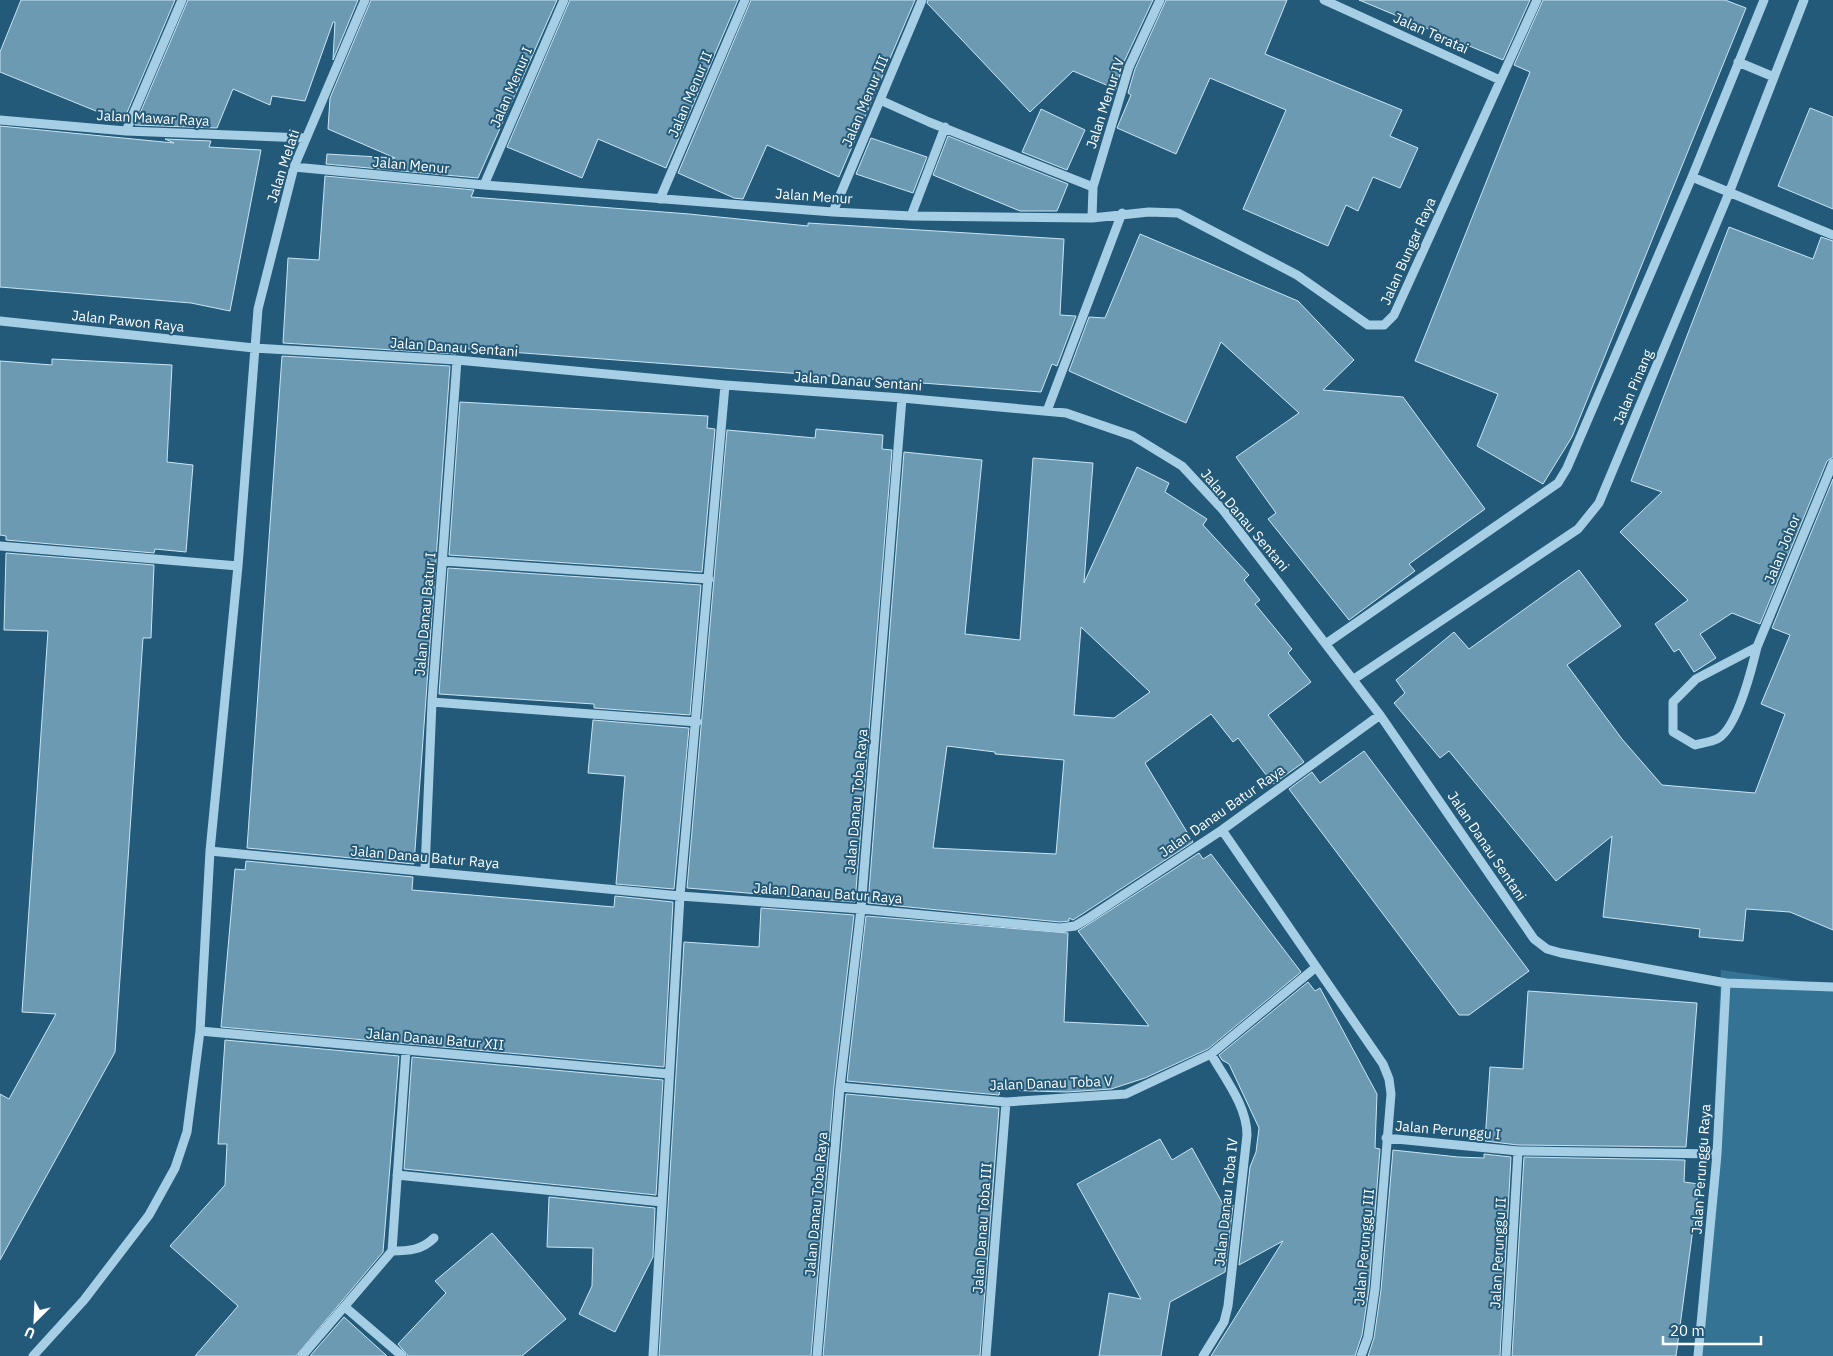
<svg xmlns="http://www.w3.org/2000/svg" width="1833" height="1356" viewBox="0 0 1833 1356" font-family="'IBM Plex Sans',sans-serif">
<style>
.green{fill:#347394}
.building{fill:#6d9ab3;stroke:#c9e5f3;fill-rule:evenodd}
.lines{fill:none;stroke-linecap:round;stroke-linejoin:round}
.minor{stroke:#a6cee4;stroke-width:9}
.labels{text-anchor:middle;dominant-baseline:central;stroke-width:4;stroke-linejoin:round;paint-order:stroke}
.street-label{font-size:14px;fill:#fff;stroke:#245a79}
</style>
<rect width="100%" height="100%" fill="#245a79"/>
<path class="green" d="M1721,970L1833,986V1356H1703Z"/>
<path class="building" d="M21,0H175L123,122L0,72V52Z
M188,0H358L333,60L335,22H333L305,101L272,96L270,105L233,89L217,128L135,125Z
M371,0H557L478,178L326,164L327,154L395,158L328,129L330,98Z
M570,0H738L666,168L598,139L582,178L507,147Z
M751,0H915L839,177L767,145L743,199L734,198L678,173Z
M928,0H1153L1123,64L1116,89L1073,71L1030,112L927,3Z
M1166,0H1287L1265,54L1402,110L1390,136L1418,148L1400,188L1373,177L1358,211L1346,205L1328,246L1243,209L1286,110L1210,78L1176,154L1117,128L1131,95L1128,93L1135,69Z
M1359,0H1530L1503,60Z
M1543,0H1725L1746,8L1572,437L1543,484L1477,446L1498,394L1415,361L1530,72L1514,65Z
M1810,108L1833,117V209L1778,186Z
M1041,109L1085,130L1067,170L1022,152Z
M0,126L174,143L165,139L211,141L209,147L261,150L230,311L191,303L0,287Z
M948,136L1068,184L1057,211H1020L933,175Z
M871,138L927,157L913,193L856,174Z
M325,176L474,190L471,197L689,214L808,226V223L1064,239L1060,315L1076,316L1057,366L1052,364L1041,392L457,348L456,354L283,343L288,258L319,260Z
M1729,227L1813,259L1821,237L1833,241V457L1827,461L1760,624L1732,613L1700,634L1716,658L1694,672L1679,649L1674,652L1655,624L1688,600L1620,532L1662,492L1631,481Z
M1140,234L1298,301L1354,360L1323,390L1403,397L1485,509L1409,564L1415,571L1349,620L1268,519L1276,513L1236,457L1299,413L1221,342L1186,423L1069,371L1089,317L1105,318Z
M282,356L450,366L414,864L247,848Z
M52,359L172,365L167,462L193,465L186,552L155,549L154,553L6,540V536L0,535V361L52,365Z
M460,402L708,416L707,428L715,429L702,572L449,555Z
M816,429L883,435L882,449L892,450L855,902L687,888L727,430L815,438Z
M904,452L982,460L965,634L1020,640L1033,458L1093,463L1084,583L1137,467L1169,483L1165,492L1207,519L1203,525L1249,575L1244,580L1260,600L1255,604L1292,649L1288,653L1311,682L1268,715L1304,762L1273,784L1238,738L1233,742L1211,714L1145,763L1193,842L1073,920L1069,918V921L1060,922L868,903ZM1081,627L1150,692L1114,718L1074,715ZM947,746L995,752V754L1064,760L1056,854L933,848Z
M1833,479V930L1790,912L1746,909L1743,941L1699,937L1700,929L1603,917L1612,836L1556,881L1449,751L1440,758L1394,703L1405,693L1396,680L1454,632L1469,649L1579,570L1621,626L1567,665L1622,739L1662,785L1755,793L1785,714L1761,704L1790,635L1772,628Z
M6,553L154,565L151,638H143L115,1052L0,1260V1094L9,1099L56,1014L22,1012L48,631L4,630Z
M448,568L701,585L690,715L594,708V704L439,694Z
M593,720L689,728L674,889L616,884L625,776L588,773Z
M1364,751L1529,971L1469,1015H1459L1289,789L1312,772L1320,783Z
M1199,853L1203,859L1211,854L1301,972L1208,1049L1145,1078L1111,1089L1067,1092L1000,1090L999,1095L847,1081L866,916L1068,933L1064,1022L1149,1026L1078,931Z
M246,861L413,877L412,890L614,907L615,896L673,902L664,1067L221,1027L235,869L245,870Z
M761,908L854,915L834,1086L811,1356H659L684,942L759,947Z
M1308,982L1315,991L1320,988L1377,1094L1375,1148L1380,1149L1369,1288L1362,1335L1355,1356H1211L1283,1241L1239,1265L1250,1167L1256,1152L1259,1128L1229,1064L1222,1060L1219,1055Z
M1528,991L1697,1003L1686,1147L1518,1145L1485,1141L1490,1067L1523,1069Z
M225,1040L399,1056L383,1252L296,1356H195L238,1306L170,1246L225,1185L227,1144H218Z
M412,1057L663,1080L656,1195L404,1169Z
M846,1094L999,1108L980,1356H823Z
M1160,1139L1172,1160L1192,1148L1229,1215L1233,1205L1225,1272L1170,1302L1161,1356H1099L1109,1293L1141,1299L1077,1184Z
M1393,1150L1458,1157L1484,1158V1154L1511,1157L1500,1356H1368L1374,1338L1381,1290Z
M1524,1157L1685,1160L1684,1182L1699,1184L1676,1356H1512Z
M549,1197L655,1208L653,1257L615,1332L579,1314L592,1286L593,1248L547,1247Z
M492,1233L566,1319L522,1356H408L398,1344L446,1293L435,1281Z
M344,1317L387,1356H310Z"/>
<g class="lines">
<path class="minor" d="M1324,0L1500,80
M1738,62L1774,77
M880,100L929,122L1093,187
M0,120L126,131L305,138
M126,131L182,0
M294,167L484,185L833,212L911,216L1092,218L1149,212L1178,213L1297,275L1368,325H1384L1394,315L1537,0
M1692,177L1833,235
M484,185L564,0
M660,199L745,0
M833,212L922,0
M911,216L945,127
M1092,218L1093,187L1129,67L1160,0
M0,321L254,348L457,360L725,385L902,398L1066,413L1133,436L1182,466L1223,510L1380,715L1534,939L1547,949L1561,953L1726,983L1833,987
M1047,411L1122,213
M0,546L238,566
M443,561L709,579
M1327,643L1558,483L1567,468L1692,177L1764,0
M1757,647L1696,679L1673,702V732L1695,745C1702,743 1711,742 1717,739C1737,729 1752,668 1757,647L1833,463
M1354,679L1578,529L1599,503L1729,193L1804,0
M432,702L697,722
M1222,830L1383,1064L1389,1079L1391,1094L1375,1289L1368,1337L1361,1356
M210,851L680,896L861,909L1060,928L1075,926L1087,919L1222,830L1380,715
M425,870L432,702L457,360
M200,1031L669,1074
M840,1087L1006,1102L1126,1094L1211,1054L1315,968
M1386,1138L1518,1151L1717,1154
M397,1175L662,1202
M392,1251C409,1251 422,1250 434,1238
M345,1307L402,1356
M33,1356L84,1300L149,1215L175,1168L187,1132L200,1031L210,851L238,566L258,309L294,167L365,0
M302,1356L392,1251L406,1050
M653,1356L680,896L725,385
M817,1356L840,1087L861,909L902,398
M986,1356L1006,1102
M1203,1356L1224,1322L1228,1306L1247,1135C1247,1106 1225,1079 1211,1054
M1506,1356L1518,1151
M1698,1356L1717,1154L1726,983"/>
</g>
<g class="labels">
<g class="street-label">
<text transform="translate(1431 33) rotate(24)">Jalan Teratai</text>
<text transform="translate(511 87) rotate(-67)">Jalan Menur I</text>
<text transform="translate(690 94) rotate(-67)">Jalan Menur II</text>
<text transform="translate(865 101) rotate(-67)">Jalan Menur III</text>
<text transform="translate(1105 103) rotate(-72)">Jalan Menur IV</text>
<text transform="translate(153 118) rotate(3)">Jalan Mawar Raya</text>
<text transform="translate(411 165) rotate(5)">Jalan Menur</text>
<text transform="translate(283 166) rotate(-72)">Jalan Melati</text>
<text transform="translate(814 196) rotate(4)">Jalan Menur</text>
<text transform="translate(1408 251) rotate(-66)">Jalan Bungar Raya</text>
<text transform="translate(128 321) rotate(6)">Jalan Pawon Raya</text>
<text transform="translate(454 347) rotate(4)">Jalan Danau Sentani</text>
<text transform="translate(858 381) rotate(4)">Jalan Danau Sentani</text>
<text transform="translate(1633 387) rotate(-67)">Jalan Pinang</text>
<text transform="translate(1245 520) rotate(50)">Jalan Danau Sentani</text>
<text transform="translate(1782 549) rotate(-68)">Jalan Johor</text>
<text transform="translate(425 614) rotate(-85)">Jalan Danau Batur I</text>
<text transform="translate(856 801) rotate(-85)">Jalan Danau Toba Raya</text>
<text transform="translate(1222 811) rotate(-35)">Jalan Danau Batur Raya</text>
<text transform="translate(1487 846) rotate(56)">Jalan Danau Sentani</text>
<text transform="translate(425 857) rotate(5)">Jalan Danau Batur Raya</text>
<text transform="translate(828 893) rotate(4)">Jalan Danau Batur Raya</text>
<text transform="translate(435 1039) rotate(5)">Jalan Danau Batur XII</text>
<text transform="translate(1051 1083) rotate(-2)">Jalan Danau Toba V</text>
<text transform="translate(1448 1130) rotate(5)">Jalan Perunggu I</text>
<text transform="translate(1701 1169) rotate(-86)">Jalan Perunggu Raya</text>
<text transform="translate(1226 1202) rotate(-84)">Jalan Danau Toba IV</text>
<text transform="translate(816 1204) rotate(-85)">Jalan Danau Toba Raya</text>
<text transform="translate(982 1228) rotate(-86)">Jalan Danau Toba III</text>
<text transform="translate(1364 1247) rotate(-85)">Jalan Perunggu III</text>
<text transform="translate(1498 1253) rotate(-87)">Jalan Perunggu II</text>
</g>
</g>
<g transform="translate(35 1321) rotate(204)" stroke="#245a79" stroke-width="4" paint-order="stroke">
<path d="M0-4L9 19L0 12L-9 19Z" fill="#ffffff"/>
<text y="-8" font-size="14" font-weight="bold" text-anchor="middle" fill="#ffffff">U</text>
</g>
<path d="M1663 1336v8h98v-8" fill="none" stroke="#ffffff" stroke-width="2.5"/>
<text x="1670" y="1336" font-size="15" fill="#ffffff" stroke="#245a79" stroke-width="4" paint-order="stroke">20 m</text>
</svg>
